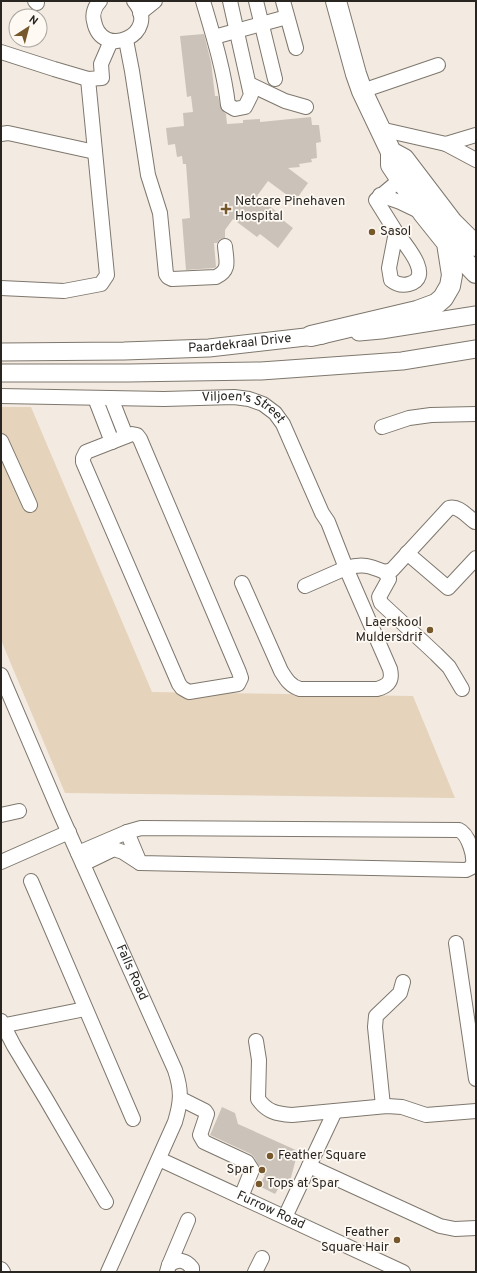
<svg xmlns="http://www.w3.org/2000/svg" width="477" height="1273" viewBox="0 0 477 1273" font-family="Overpass,sans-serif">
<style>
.green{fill:#e5d3bb}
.building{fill:#cbc3b9}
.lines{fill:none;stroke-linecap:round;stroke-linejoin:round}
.minor-casing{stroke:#7e776d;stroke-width:16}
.major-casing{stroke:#7e776d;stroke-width:19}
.highway-casing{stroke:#7e776d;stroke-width:22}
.minor{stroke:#fff;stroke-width:14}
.major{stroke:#fff;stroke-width:17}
.highway{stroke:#fff;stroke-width:20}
.poi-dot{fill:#76582c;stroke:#fef9f3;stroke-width:1.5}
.labels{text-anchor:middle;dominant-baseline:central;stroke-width:3.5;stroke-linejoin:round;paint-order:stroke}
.poi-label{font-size:13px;fill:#292622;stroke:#fef9f3;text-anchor:start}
.street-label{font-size:13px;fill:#292622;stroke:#fef9f3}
</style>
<rect width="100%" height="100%" fill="#f3ebe1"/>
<path class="green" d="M1,407H31L152,692L413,696L455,798L65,793L1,640Z"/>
<path class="building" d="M204,34L211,62L215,96H218L221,109L226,114L227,124L243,123V120L260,119V122L311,117L312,125H319L321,142L316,143L317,158L311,159L312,162L299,164L300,167L288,168L308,183L295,201L268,181L257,196L277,212L275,214L293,228L278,248L260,234L257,237L233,219L225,230V238L220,239L217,243H214L216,267L214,268L186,270L182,219L190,218L186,164H183L182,156L177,157L175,144L168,145L166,128L184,126L183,113L193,112L191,96L187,97L180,36Z
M222,1107L235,1113L238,1124L298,1151L289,1185L282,1182L275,1194L259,1186L265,1175L260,1173L259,1166L254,1157L251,1154L210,1135Z"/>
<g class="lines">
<g class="minor-casing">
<g id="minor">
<path d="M35,1L37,3"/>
<path d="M100,1C95,6 92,14 94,21C101,61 162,34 134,1"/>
<path d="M203,1C213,35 224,70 228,105L235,109L245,107L251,95L230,1"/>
<path d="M256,1L275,79"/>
<path d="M283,1L296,48"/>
<path d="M140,13L155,1"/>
<path d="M214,37L287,17"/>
<path d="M126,40L132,71L148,175L160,213L166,274L168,277L172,279L216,277C231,270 226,260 225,246"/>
<path d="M1,52L54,69L88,79L102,78L101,64L111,41"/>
<path d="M249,84L285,101L306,107"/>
<path d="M362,91L438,65"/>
<path d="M380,129L446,144L476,135"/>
<path d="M1,134L8,133L95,152"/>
<path d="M446,144L476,160"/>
<path d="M380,195L400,202L421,212"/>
<path d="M396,232C404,243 435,277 409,284C402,286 396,284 391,280L389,268L396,232L376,200L407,174"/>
<path d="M1,288L64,291L101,284L107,275L88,79"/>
<path id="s1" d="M1,396L164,399L234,397L249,399L263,404L275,413L283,424L322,513L328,522L346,568C363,563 370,566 385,572"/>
<path d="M95,398L112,442"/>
<path d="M111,398L126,436"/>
<path d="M382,427L409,418L431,415L476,414"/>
<path d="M132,434L137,435L140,439L239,672L241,678L238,684L189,692L182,688L179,684L83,462V458L86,452Z"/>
<path d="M1,441L30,505"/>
<path d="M407,553L448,588L476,558"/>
<path d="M385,572L389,579L379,597L381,603L436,654L449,667L462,689"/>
<path d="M385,572L392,570L449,508C458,505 467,516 475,522L476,521"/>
<path d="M242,583L281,671C286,679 290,686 300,689H377C388,686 393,681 390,669L346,568L305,586"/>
<path id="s2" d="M1,675L60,813L175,1070C182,1091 181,1102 175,1122L108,1272"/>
<path d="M1,815L19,811"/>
<path d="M127,832L140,863"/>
<path d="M78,853L127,832L141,828L459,830C468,834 476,857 472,867L466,870L140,863L123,852L114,849L83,864"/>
<path d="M1,862L69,832"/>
<path d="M31,881L133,1119"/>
<path d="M456,943L476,1079"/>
<path d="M1,1021L14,1046L46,1099L106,1202"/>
<path d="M1,1026L85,1009"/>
<path d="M256,1041L259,1060L258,1099C267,1112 277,1114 292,1115L387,1106L402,1107L426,1115L476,1111"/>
<path d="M181,1099L205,1111L207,1114L200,1135L204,1142L247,1162L252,1170L241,1197"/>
<path d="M383,1106L375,1027L376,1016L400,993L403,982"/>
<path id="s3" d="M159,1159L403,1272"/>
<path d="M309,1166L440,1226L455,1229L476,1228"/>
<path d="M285,1217L335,1111"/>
<path d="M169,1265C178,1258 186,1260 192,1268V1272"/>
<path d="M1,1269L3,1272"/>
<path d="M167,1272L169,1265L188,1220"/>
<path d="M255,1272L262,1258"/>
</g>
</g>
<g class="major-casing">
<g id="major">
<path d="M359,332L381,330L476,315"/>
<path id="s4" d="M1,352L124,351L209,348L323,335"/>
<path d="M1,373H128L261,371L402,361L476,349"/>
</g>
</g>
<g class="highway-casing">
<path id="highway" d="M336,1L356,74L362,91L391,152V165L423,213L447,243L476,273
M391,152L404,159L452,222L476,246
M311,336L417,311L436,304L443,298L450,286L452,275L447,243"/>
</g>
<use href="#minor" class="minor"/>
<use href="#major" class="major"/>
<use href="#highway" class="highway"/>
</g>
<g class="poi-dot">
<path d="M224 203h4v4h4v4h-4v4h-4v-4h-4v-4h4z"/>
<circle cx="372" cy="232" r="4"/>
<circle cx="430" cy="630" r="4"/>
<circle cx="270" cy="1156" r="4"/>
<circle cx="262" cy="1170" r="4"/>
<circle cx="259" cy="1184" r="4"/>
<circle cx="397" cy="1240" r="4"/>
</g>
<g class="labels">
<g class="poi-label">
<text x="235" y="202">Netcare Pinehaven<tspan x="235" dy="15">Hospital</tspan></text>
<text x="380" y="232">Sasol</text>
<text x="422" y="623" text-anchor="end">Laerskool<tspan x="422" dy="15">Muldersdrif</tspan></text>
<text x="278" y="1156">Feather Square</text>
<text x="254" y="1170" text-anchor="end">Spar</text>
<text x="267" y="1184">Tops at Spar</text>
<text x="389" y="1233" text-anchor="end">Feather<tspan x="389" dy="15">Square Hair</tspan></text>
</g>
<g class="street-label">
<text stroke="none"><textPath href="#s4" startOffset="239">Paardekraal Drive</textPath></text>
<text stroke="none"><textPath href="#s1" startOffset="245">Viljoen's Street</textPath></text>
<text stroke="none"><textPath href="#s2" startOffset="325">Falls Road</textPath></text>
<text stroke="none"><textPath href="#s3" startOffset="123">Furrow Road</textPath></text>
</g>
</g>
<rect width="477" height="1273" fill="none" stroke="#292622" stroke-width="4"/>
<g transform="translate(28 28) rotate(36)"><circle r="19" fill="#fef9f3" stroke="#a9a59f"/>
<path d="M0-3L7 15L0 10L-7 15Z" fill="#76582c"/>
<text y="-6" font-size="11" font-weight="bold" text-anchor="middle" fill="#292622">N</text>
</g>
</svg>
